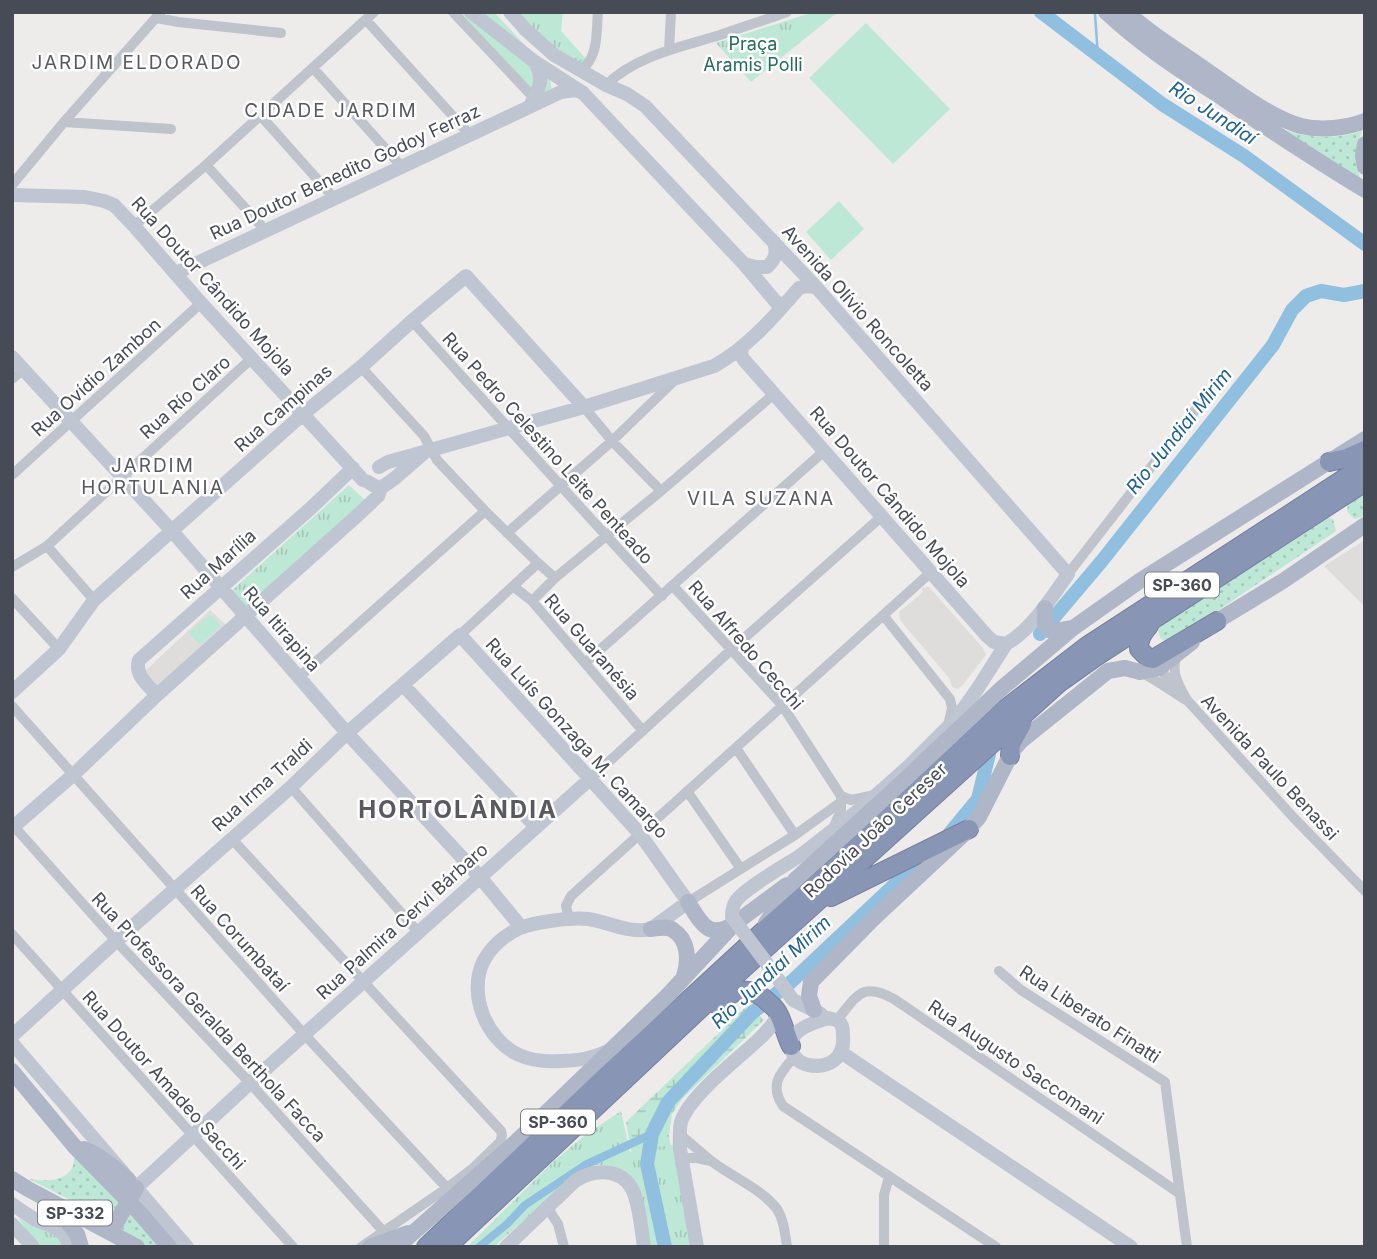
<svg xmlns="http://www.w3.org/2000/svg" width="1377" height="1259" viewBox="0 0 1377 1259" font-family="Inter,sans-serif">
<style>
.education{fill:#dfdddc}
.grass{fill:url(#grass-dots)}
.wetland{fill:url(#wetland-marsh)}
.park{fill:url(#park-tufts)}
.garden{fill:#bee8d6}
.lines{fill:none;stroke-linecap:round;stroke-linejoin:round}
.stream{stroke:#90bfdf;stroke-width:2.5}
.canal{stroke:#90bfdf;stroke-width:8}
.river{stroke:#90bfdf;stroke-width:14}
.highway-casing{stroke:#7480a0;stroke-width:20}
.street{stroke:#bec3cc;stroke-width:10}
.secondary{stroke:#c0c5d2;stroke-width:14}
.primary{stroke:#aeb6c7;stroke-width:16}
.highway{stroke:#8895b5;stroke-width:18}
.secondary-bridge{stroke:#c0c5d2;stroke-width:14}
.labels{text-anchor:middle;dominant-baseline:central;stroke-width:5;stroke-linejoin:round;paint-order:stroke}
.shield{fill:#fff;stroke:#7e8189;stroke-width:2}
.shield-label{font-size:16px;font-weight:bold;fill:#464b56}
.park-label{font-size:18px;fill:#216d56;stroke:#fff}
.street-label{font-size:18px;fill:#464b56;stroke:#fff}
.neighbourhood-label{font-size:19px;letter-spacing:2px;fill:#595a5f;stroke:#fff}
.water-label{font-size:19px;font-style:italic;fill:#1d6292;stroke:#fff}
.district-label{font-size:24px;font-weight:bold;letter-spacing:2px;fill:#595a5f;stroke:#fff}
</style>
<defs>
<pattern id="grass-dots" width="8" height="8" patternUnits="userSpaceOnUse" patternTransform="scale(1.75)"><rect width="8" height="8" fill="#bee8d6"/><path d="M2 2h.1M6 6h.1" fill="none" stroke="#a5c8ba" stroke-width="1.8" stroke-linecap="round"/></pattern>
<pattern id="wetland-marsh" width="20" height="14" patternUnits="userSpaceOnUse" patternTransform="scale(1.75)"><rect width="20" height="14" fill="#bee8d6"/><path d="M1 5h8M5 5V1M11 12h8M15 12V8" fill="none" stroke="#a5c8ba"/></pattern>
<pattern id="park-tufts" width="24" height="20" patternUnits="userSpaceOnUse" patternTransform="scale(1.75)"><rect width="24" height="20" fill="#bee8d6"/><path d="M3 7l-1-3M5 7V3M7 7l1-3M15 17l-1-3M17 17v-4M19 17l1-3" fill="none" stroke="#a5c8ba"/></pattern>
</defs>
<rect width="100%" height="100%" fill="#eeeceb"/>
<path class="education" d="M1365,540V607L1324,566Z
M929,587L983,648L986,655L962,686L957,689L952,687L949,678L900,620L899,612L922,593V588Z
M210,610L226,625L161,686H155L145,671Z"/>
<path class="grass" d="M1285,130C1311,139 1336,139 1362,131C1354,149 1356,166 1362,184Z
M1365,492V516L1354,519L1347,511L1348,503Z
M1326,517L1333,519L1336,531L1174,640L1165,641L1160,638L1158,630L1163,624Z
M75,1153L119,1199L121,1208L110,1218L102,1216L29,1179C44,1181 66,1183 73,1166C74,1162 74,1157 75,1153Z
M132,1211L162,1247H150L113,1228C123,1224 127,1220 132,1211Z"/>
<path class="wetland" d="M749,1004L764,1020L683,1098L672,1114L669,1135L688,1247H649L626,1122Z"/>
<path class="park" d="M460,12H494L548,70L552,90L536,95Z
M514,12H563L561,31L588,61L583,66L556,53Z
M814,12H838L751,82L716,43Z
M349,485L366,501L245,609L228,594Z
M621,1111L630,1152L677,1144L693,1247H643C641,1234 636,1192 630,1183C612,1154 583,1164 562,1184C555,1190 550,1197 543,1204C527,1218 510,1232 494,1247H467L553,1162L584,1136Z
M18,1218L56,1231L66,1247H39Z"/>
<path class="garden" d="M866,23L950,109L893,164L809,78Z
M839,201L864,229L831,260L806,232Z
M210,614L221,626L200,645L189,633Z"/>
<g class="lines">
<path class="stream" d="M1095,14L1098,57"/>
<path class="canal" d="M479,1247L507,1224L525,1205L585,1165L652,1134"/>
<path class="river" d="M1041,12L1162,104L1244,156L1365,244
M1040,634L1101,562L1273,345L1292,310L1306,296L1321,291L1344,295L1365,291
M945,839L978,799L989,754
M665,1247L647,1164L652,1134L668,1102L752,1013L791,982L927,854"/>
<g class="highway-casing">
<path id="highway" d="M1329,462L1347,458L1365,450
M1149,626C1142,634 1139,639 1139,649L1148,658L1153,659L1217,621
M1010,756L1011,744L1022,724
M831,897L969,829
M716,1004C734,989 751,984 769,1003C773,1006 777,1010 779,1015C784,1025 786,1036 791,1046
M426,1247L608,1074L771,924L831,871L1004,710L1087,646L1365,465
M447,1247L735,976L1059,683L1097,656L1365,482"/>
</g>
<path class="street" d="M453,12L534,98
M157,18L178,22L281,33
M366,20L470,135
M669,50L671,12
M313,68L402,167
M581,70C599,57 596,33 598,12
M606,85C635,56 681,47 720,35C742,27 765,20 787,12
M260,115L334,198
M64,122L171,129
M206,165L266,231
M12,185L64,122L161,12
M134,226L206,165L374,12
M412,321C495,413 577,505 662,596
M361,367L424,436L437,460L485,511L538,563L555,578
M12,379L24,369
M584,407L612,441L661,491
M12,475L201,303
M507,533L612,441L675,380
M47,546L94,600
M12,567L47,546L252,358
M1068,574L1200,404
M673,586L782,705L841,796V810L833,829
M514,587L532,601L643,731
M12,598L59,649
M532,601L555,578L661,491L774,394
M883,615L950,699L952,708L948,726
M460,635L538,563
M1177,655C1170,671 1179,686 1187,700L1293,817L1365,891
M585,663L823,452
M1157,666L1180,692
M1140,672C1157,680 1171,691 1186,700
M299,677L485,511
M12,706L304,1034L447,1188
M736,748L795,835
M590,779L732,649L881,517
M291,787L418,932
M687,791L741,869
M841,796L851,800L875,795
M12,824L116,941L250,1083L383,1231
M231,838L501,1131L502,1136L500,1142L472,1169L447,1188L361,1247
M688,902L795,835L841,802
M569,919L566,906L571,896L930,573
M12,934L293,1247
M999,971L1021,990L1165,1082L1187,1247
M837,1020C857,996 862,981 894,999L1179,1193
M794,1057C780,1073 769,1085 783,1106L996,1247
M679,1134C691,1143 702,1154 714,1163C733,1177 763,1190 777,1209C784,1220 785,1234 787,1247
M682,1158H697L711,1161
M547,1207L558,1224L564,1247
M884,1247V1195L889,1177"/>
<path class="secondary" d="M471,12L535,62L583,93L744,264L781,308
M510,12L525,29L554,55L606,85L627,94L645,106L816,287L1068,574C1052,597 1031,630 1006,644L994,642L987,636L744,360L741,355L742,347
M530,106C539,88 545,81 535,62
M12,195L85,197L104,201L114,205L134,226L201,303L363,480C371,482 373,487 381,488
M744,264L756,267H767C776,259 777,253 774,242
M176,273L561,92L575,90L583,93
M12,357L172,531L347,733L480,877L521,927
M379,467L388,462L584,407L714,366C747,348 774,317 799,288L806,286L816,287
M403,685L536,827
M12,692L59,649L94,600L303,414L361,367L412,321L466,276L584,407
M157,695C148,685 134,675 139,660L311,508L353,468
M12,828L73,775L157,695L359,514L378,496L381,488L395,478L425,452
M801,855L865,805L909,766L956,719L978,688L1006,644
M765,961L793,1000L821,1014
M828,1018C831,1019 836,1019 838,1021C843,1024 843,1031 843,1036C845,1058 829,1069 808,1065C801,1063 794,1059 792,1051C786,1030 813,1023 828,1018Z
M12,1036L116,941L291,787L347,733L460,635L640,834L688,902L651,929C629,934 609,922 588,919C572,917 535,922 520,928C505,935 492,946 484,960C467,993 486,1040 519,1055C532,1061 547,1062 561,1061C577,1061 593,1058 608,1051
M12,1043L187,1247
M842,1053L1131,1247
M136,1188L250,1083L590,779
M12,1204C20,1210 28,1215 36,1220C51,1227 66,1228 69,1247
M12,1224L33,1247
M506,1247L575,1181C593,1169 622,1167 633,1191C639,1203 642,1233 644,1247
M697,1247L680,1149C680,1140 679,1131 681,1122C689,1096 738,1059 758,1040C766,1033 773,1024 779,1015"/>
<path class="primary" d="M1106,12C1142,46 1183,72 1224,99C1270,130 1317,161 1365,190
M1127,12C1147,32 1173,47 1196,63C1227,84 1266,116 1301,126C1321,131 1346,128 1365,121
M1365,144L1363,156L1365,167
M1045,608V625L1049,630L1055,631L1073,628
M1209,627L1217,621L1283,581L1365,525
M688,902C700,921 708,940 732,925
M766,923L795,880L893,791L1002,688L1073,628L1141,580L1365,439
M651,929C658,928 667,926 673,930C689,940 689,961 684,976
M814,1010L809,996L811,982L874,918L964,834L979,817L1013,750L1022,740L1108,671L1125,668L1140,672L1159,668L1192,642
M12,1071L75,1147L138,1211L169,1247
M84,1149C101,1156 115,1168 128,1180
M12,1179L28,1189L137,1247
M56,1207L77,1234L81,1247
M96,1222L110,1225L116,1223L136,1188
M370,1247L408,1233
M397,1247L518,1140L668,995L734,924L787,885"/>
<use href="#highway" class="highway"/>
<path class="secondary-bridge" d="M765,961L732,917C732,912 732,906 736,901C745,888 786,865 801,855"/>
</g>
<g class="labels">
<g class="shield">
<rect x="1145" y="572.5" width="74" height="25" rx="5"/>
<rect x="521" y="1109.5" width="74" height="25" rx="5"/>
<rect x="38" y="1200.5" width="74" height="25" rx="5"/>
</g>
<g class="shield-label">
<text x="1182" y="585">SP-360</text>
<text x="558" y="1122">SP-360</text>
<text x="75" y="1213">SP-332</text>
</g>
<g class="park-label">
<text x="753" y="43">Praça<tspan x="753" dy="21">Aramis Polli</tspan></text>
</g>
<g class="street-label">
<text transform="translate(345 172) rotate(-25)">Rua Doutor Benedito Godoy Ferraz</text>
<text transform="translate(213 286) rotate(48)">Rua Doutor Cândido Mojola</text>
<text transform="translate(858 308) rotate(48)">Avenida Olívio Roncoletta</text>
<text transform="translate(96 377) rotate(-42)">Rua Ovídio Zambon</text>
<text transform="translate(185 397) rotate(-42)">Rua Río Claro</text>
<text transform="translate(283 408) rotate(-41)">Rua Campinas</text>
<text transform="translate(548 448) rotate(48)">Rua Pedro Celestino Leite Penteado</text>
<text transform="translate(890 497) rotate(49)">Rua Doutor Cândido Mojola</text>
<text transform="translate(218 564) rotate(-42)">Rua Marília</text>
<text transform="translate(282 629) rotate(49)">Rua Itirapina</text>
<text transform="translate(746 645) rotate(49)">Rua Alfredo Cecchi</text>
<text transform="translate(592 647) rotate(49)">Rua Guaranésia</text>
<text transform="translate(577 738) rotate(48)">Rua Luís Gonzaga M. Camargo</text>
<text transform="translate(1270 767) rotate(47)">Avenida Paulo Benassi</text>
<text transform="translate(262 785) rotate(-42)">Rua Irma Traldi</text>
<text transform="translate(875 830) rotate(-43)">Rodovia João Cereser</text>
<text transform="translate(402 921) rotate(-42)">Rua Palmira Cervi Bárbaro</text>
<text transform="translate(240 938) rotate(48)">Rua Corumbataí</text>
<text transform="translate(1090 1014) rotate(33)">Rua Liberato Finatti</text>
<text transform="translate(209 1017) rotate(47)">Rua Professora Geralda Berthola Facca</text>
<text transform="translate(1016 1062) rotate(34)">Rua Augusto Saccomani</text>
<text transform="translate(164 1080) rotate(48)">Rua Doutor Amadeo Sacchi</text>
</g>
<g class="neighbourhood-label">
<text x="137" y="62">JARDIM ELDORADO</text>
<text x="331" y="110">CIDADE JARDIM</text>
<text x="153" y="465">JARDIM<tspan x="153" dy="22">HORTULANIA</tspan></text>
<text x="761" y="498">VILA SUZANA</text>
</g>
<g class="water-label">
<text transform="translate(1213 113) rotate(33)">Rio Jundiaí</text>
<text transform="translate(1179 431) rotate(-51)">Rio Jundiaí Mirim</text>
<text transform="translate(771 972) rotate(-43)">Rio Jundiaí Mirim</text>
</g>
<g class="district-label">
<text x="458" y="809">HORTOLÂNDIA</text>
</g>
</g>
<rect width="1377" height="1259" fill="none" stroke="#464b56" stroke-width="28"/>
</svg>
